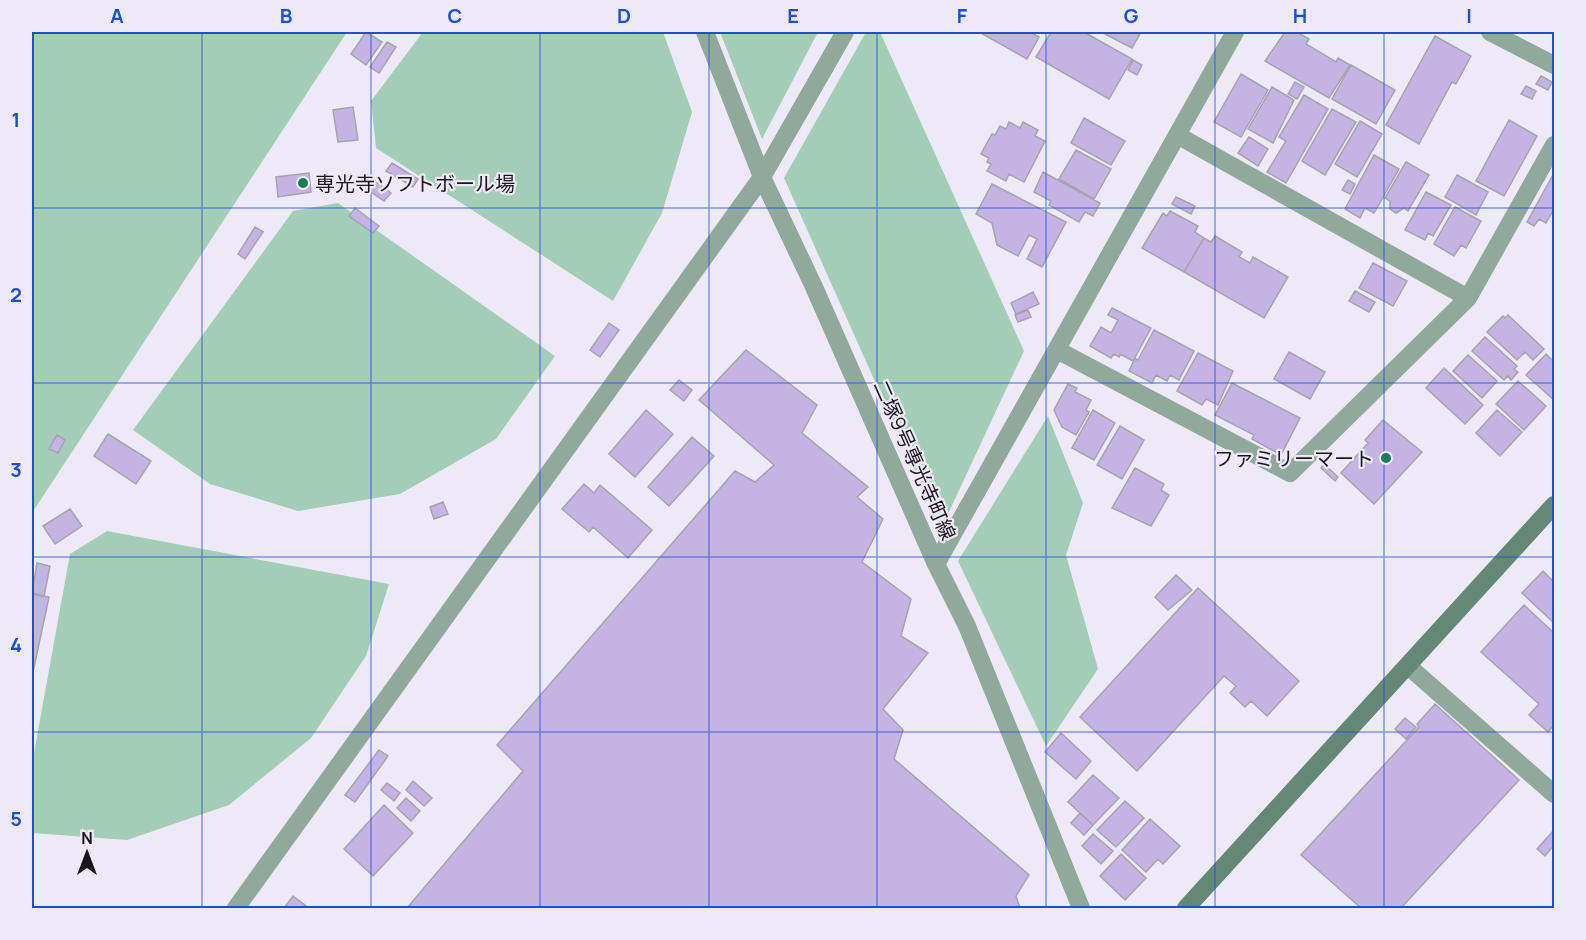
<svg xmlns="http://www.w3.org/2000/svg" width="1586" height="940" viewBox="0 0 1586 940" font-family="Manrope,'Noto Sans JP',sans-serif">
<style>
.green{fill:#a3cdb7}
.building{fill:#c5b3e3;stroke:#a7a2b0;stroke-width:1.5}
.lines{fill:none;stroke-linecap:round;stroke-linejoin:round}
.street{stroke:#91a99c;stroke-width:18}
.secondary{stroke:#658876;stroke-width:18}
.grid{fill:none;stroke:#1d4ed8;stroke-width:1.5;stroke-opacity:0.55}
.poi-dot{fill:#167e59;stroke:#eee9f7;stroke-width:2}
.labels{text-anchor:middle;dominant-baseline:central;stroke-width:4.5;stroke-linejoin:round;paint-order:stroke}
.poi-label{font-size:20px;fill:#18161b;stroke:#eee9f7;text-anchor:start}
.street-label{font-size:20px;fill:#18161b;stroke:#eee9f7}
.neatline{fill:none;stroke:#1d4ed8;stroke-width:2}
.grid-label{font-size:20px;text-anchor:middle;font-weight:bold;fill:#1d4ed8}
</style>
<rect width="100%" height="100%" fill="#eee9f7"/>
<path class="green" d="M32,32H347L32,513Z
M423,32H663L692,112L662,213L613,301L376,148L371,101Z
M720,32H818L762,139Z
M866,32H880L1024,351L941,529L784,178Z
M338,203L555,356L496,439L400,494L298,511L210,484L133,430L293,211Z
M1048,416L1083,503L1066,555L1098,669L1046,746L958,561Z
M107,531L389,584L366,656L311,738L229,805L127,840L32,833V764L70,554Z"/>
<path class="building" d="M366,32L382,42L366,65L351,54Z
M979,32H1030L1039,37L1027,59Z
M1051,32H1084L1132,59L1109,99L1036,57Z
M1101,32H1141L1132,48Z
M1285,32H1297L1309,39L1306,44L1336,62L1338,58L1350,65L1329,98L1265,61Z
M1435,36L1471,56L1456,84L1452,82L1419,144L1386,125Z
M387,42L396,47L379,73L370,67Z
M1133,60L1142,65L1137,75L1128,70Z
M1351,65L1395,90L1376,124L1332,99Z
M1241,74L1268,90L1241,137L1214,122Z
M1541,76L1552,82L1548,90L1536,84Z
M1295,82L1304,87L1297,99L1288,94Z
M1526,86L1536,91L1532,99L1521,94Z
M1272,87L1294,100L1273,143L1248,129Z
M1304,95L1328,109L1286,183L1267,172L1286,141L1279,137Z
M353,107L358,140L338,142L333,110Z
M1332,109L1356,122L1325,175L1302,161Z
M1084,118L1125,141L1111,165L1071,143Z
M1509,120L1537,136L1504,196L1476,181Z
M1360,121L1382,134L1357,177L1335,164Z
M1009,122L1020,128L1023,122L1038,130L1035,136L1045,141L1024,182L1009,174L1006,181L987,171L991,164L987,162L989,158L981,154L992,134L995,135L1000,126L1006,129Z
M1249,137L1268,149L1258,166L1238,153Z
M1076,150L1111,169L1094,199L1059,179Z
M1374,155L1399,169L1374,213L1365,208L1360,218L1345,209Z
M1406,162L1429,175L1408,211L1404,208L1396,213L1390,209V201L1385,198Z
M392,163L418,179L413,187L386,171Z
M1043,172L1100,203L1093,216L1085,212L1079,222L1049,205L1051,201L1034,192Z
M309,173L311,192L278,197L276,177Z
M1554,173V209L1546,223L1539,219L1534,226L1527,222Z
M1457,175L1488,192L1476,215L1445,197Z
M371,178L391,193L384,201L364,187Z
M1348,180L1355,184L1350,194L1342,190Z
M992,184L1066,222L1042,267L1027,259L1037,239L1029,235L1018,256L997,245L992,223L976,214Z
M1426,192L1451,205L1433,236L1428,233L1425,240L1405,230Z
M1176,197L1195,206L1191,214L1172,204Z
M1455,207L1481,221L1466,248L1461,245L1454,256L1434,244Z
M355,208L379,226L373,233L349,216Z
M1170,211L1198,226L1195,232L1204,238L1184,272L1142,248L1163,213L1167,216Z
M255,227L263,232L245,259L238,254Z
M1215,236L1242,252L1239,257L1250,263L1253,257L1288,277L1264,318L1184,272L1204,238L1211,242Z
M1373,263L1407,281L1393,306L1359,288Z
M1355,291L1375,302L1369,312L1349,301Z
M1033,292L1039,304L1016,314L1011,303Z
M1112,308L1151,328L1133,361L1120,354L1119,357L1114,354L1111,358L1090,346L1101,327L1111,333L1118,320L1108,315Z
M1028,310L1031,317L1018,322L1015,315Z
M1508,315L1544,349L1533,360L1525,352L1517,360L1487,332L1503,316L1505,318Z
M609,323L619,330L600,357L590,350Z
M1154,330L1194,351L1179,380L1170,375L1167,381L1156,375L1152,383L1129,371L1135,358L1138,360Z
M1485,337L1517,366L1514,369L1518,372L1511,380L1508,376L1504,380L1472,351Z
M746,350L817,405L802,433L868,487L857,497L883,519L862,562L911,599L901,636L928,653L883,709L903,730L894,759L1029,875L1016,896L1020,908H407L523,771L497,745L735,471L755,482L774,465L699,400Z
M1289,352L1325,372L1310,399L1274,379Z
M1198,353L1233,371L1218,405L1206,399L1202,405L1177,391Z
M1546,354L1554,362V400L1526,375Z
M1468,355L1497,381L1482,398L1453,371Z
M1444,368L1483,405L1465,424L1426,388Z
M679,380L692,390L684,401L670,390Z
M1518,381L1546,406L1524,430L1496,404Z
M1232,383L1300,418L1281,455L1252,439L1254,435L1215,415Z
M1068,384L1077,388L1075,392L1091,400L1086,410L1089,412L1076,435L1062,427L1054,410Z
M646,410L673,434L635,477L609,454Z
M1093,410L1115,423L1094,460L1072,448Z
M1497,410L1522,432L1500,456L1476,433Z
M1383,420L1422,452L1374,504L1341,473L1368,443L1365,440Z
M1120,426L1144,440L1122,479L1097,465Z
M108,434L151,461L136,484L94,456Z
M57,435L65,440L58,453L49,449Z
M692,437L714,456L669,506L648,487Z
M1324,464L1338,477L1335,481L1321,468Z
M1135,468L1164,484L1161,490L1169,495L1151,526L1112,508Z
M584,484L594,493L600,485L652,530L628,558L593,527L589,532L562,509Z
M443,502L448,514L434,519L430,507Z
M70,509L82,526L55,544L43,526Z
M37,563L50,566L44,596L32,593Z
M1543,571L1554,582V623L1522,593Z
M1176,575L1192,590L1168,610L1155,597Z
M1198,588L1299,681L1267,716L1251,701L1245,707L1230,693L1236,686L1224,676L1137,771L1080,717Z
M32,594L49,597L32,677Z
M1524,605L1554,633V725L1548,732L1529,715L1539,704L1481,652Z
M1435,704L1519,780L1401,908H1361L1301,855L1419,727L1417,724Z
M1405,718L1416,727L1406,739L1395,729Z
M1061,733L1091,761L1076,779L1045,752Z
M379,750L388,756L355,802L345,795Z
M1093,775L1119,798L1093,825L1068,802Z
M413,781L432,798L424,806L406,790Z
M387,783L400,793L394,801L381,790Z
M406,798L420,811L411,821L397,808Z
M1125,801L1144,818L1116,847L1097,830Z
M384,805L413,833L373,876L344,849Z
M1080,813L1093,825L1084,835L1071,823Z
M1150,819L1180,846L1163,864L1158,859L1146,872L1122,850Z
M1553,831L1554,845L1545,856L1537,849Z
M1093,834L1113,851L1101,864L1082,846Z
M1121,854L1146,878L1125,900L1100,876Z
M293,896L309,908H284Z"/>
<g class="lines">
<path class="street" d="M705,32L762,177L814,287L936,564L967,626L1081,908
M1490,32L1554,65
M1177,135L1468,298
M1057,350L1290,473L1468,298L1554,145
M936,564L1235,32
M1408,666L1554,794
M236,908L762,177L845,32"/>
<path class="secondary" d="M1186,908L1554,505"/>
</g>
<path class="grid" d="M202,32V908M371,32V908M540,32V908M709,32V908M877,32V908M1046,32V908M1215,32V908M1384,32V908M32,208H1554M32,383H1554M32,557H1554M32,732H1554"/>
<g class="poi-dot">
<circle cx="303" cy="183" r="6"/>
<circle cx="1386" cy="458" r="6"/>
</g>
<g class="labels">
<g class="poi-label">
<text x="315" y="183">専光寺ソフトボール場</text>
<text x="1374" y="458" text-anchor="end">ファミリーマート</text>
</g>
<g class="street-label">
<text transform="translate(915 460) rotate(66)">二塚9号専光寺町線</text>
</g>
</g>
<rect width="1586" height="940" fill="none" stroke="#eee9f7" stroke-width="66"/>
<g transform="translate(87 853)" stroke="#eee9f7" stroke-width="4.5" paint-order="stroke">
<path d="M0-4.5L10 22L0 15L-10 22Z" fill="#18161b"/>
<text y="-9" font-size="16" font-weight="bold" text-anchor="middle" fill="#18161b">N</text>
</g>
<rect x="33" y="33" width="1520" height="874" class="neatline"/>
<g class="grid-label">
<text x="117" y="23">A</text>
<text x="286" y="23">B</text>
<text x="455" y="23">C</text>
<text x="624" y="23">D</text>
<text x="793" y="23">E</text>
<text x="962" y="23">F</text>
<text x="1131" y="23">G</text>
<text x="1300" y="23">H</text>
<text x="1469" y="23">I</text>
<text x="16" y="127">1</text>
<text x="16" y="302">2</text>
<text x="16" y="477">3</text>
<text x="16" y="652">4</text>
<text x="16" y="826">5</text>
</g>
</svg>
